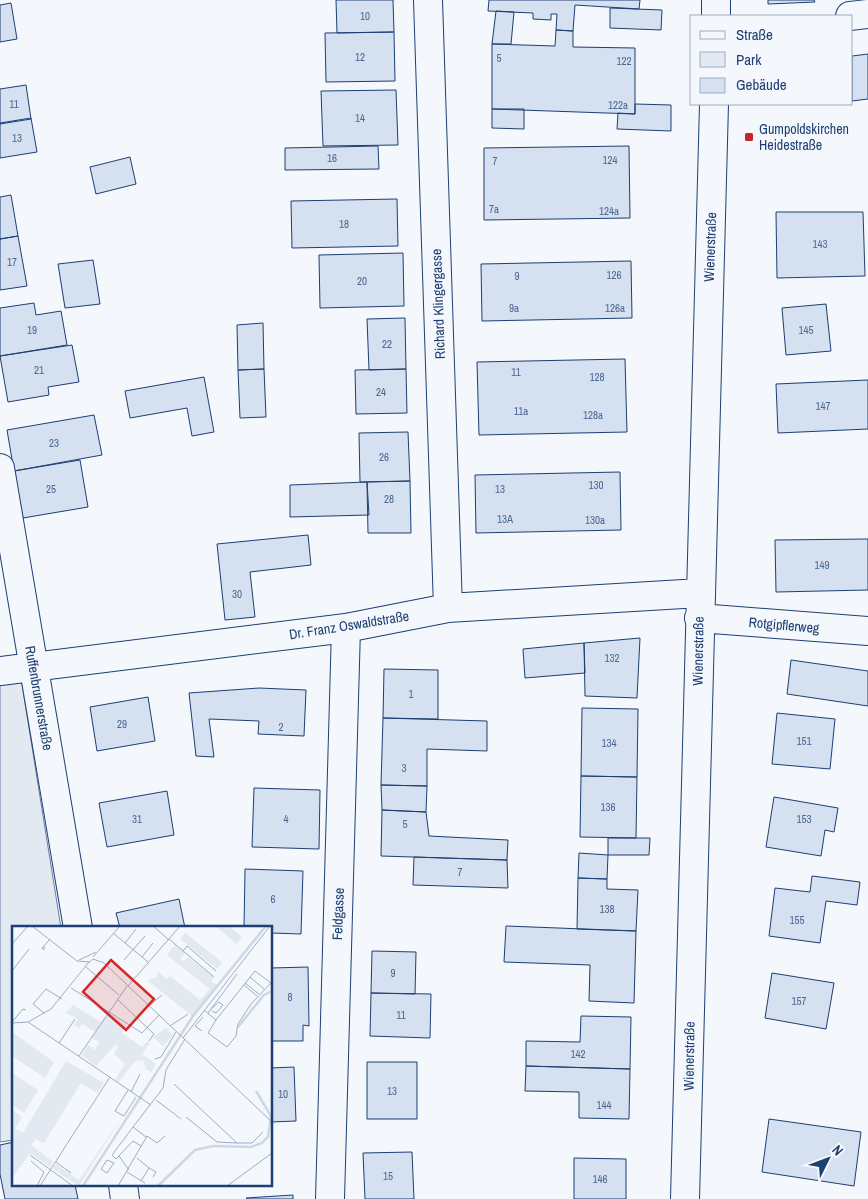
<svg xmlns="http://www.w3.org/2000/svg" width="868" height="1199" viewBox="0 0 868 1199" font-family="'Archivo Narrow',sans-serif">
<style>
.green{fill:#e3e9f0;stroke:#687fa3}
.building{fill:#d5e0f0;stroke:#1d3f73}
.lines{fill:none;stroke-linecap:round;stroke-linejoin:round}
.minor-casing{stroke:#1d3f73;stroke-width:30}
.minor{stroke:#f4f7fb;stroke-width:28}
.poi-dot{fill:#c62828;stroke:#f4f7fb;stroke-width:2}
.labels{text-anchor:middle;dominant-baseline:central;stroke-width:4;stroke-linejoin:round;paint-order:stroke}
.number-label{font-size:11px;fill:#4b6792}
.poi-label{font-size:14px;fill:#1d3f73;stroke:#f4f7fb;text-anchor:start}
.street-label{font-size:14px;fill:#1d3f73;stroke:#f4f7fb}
.inset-river{fill:none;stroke:#cfd7e4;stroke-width:2.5}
.inset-road{fill:none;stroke:#9eadc5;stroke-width:1}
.view{fill:#d62828;fill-opacity:0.15;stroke:#d62828;stroke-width:2.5}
.inset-edge{fill:none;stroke:#1d3f73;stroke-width:2.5}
</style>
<rect width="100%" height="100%" fill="#f4f7fb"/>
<path class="green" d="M21,678L61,928H14V1140L0,1142V681Z"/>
<path class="building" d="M336,0H393L394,32L337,33Z
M489,0H640L639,9L575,5L573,31L556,30L557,14H551V20L533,19V13L488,11Z
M768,0H814L815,2L768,4Z
M11,3L17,39L0,42V5Z
M610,8L662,10L661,30L610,28Z
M496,11L514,12L511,44H492Z
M556,30L573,31V47L635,48V114L492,109V44L555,46Z
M394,32L395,81L326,82L325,33Z
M868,54V99L852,101V56Z
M26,85L31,119L0,124V89Z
M396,90L398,145L323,146L321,91Z
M635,104L671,105V131L617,129L618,113L635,114Z
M492,109H524V129L492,128Z
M31,118L37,152L0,158V123Z
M378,146L379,169L285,170V148Z
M629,146L630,218L484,220V148Z
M130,157L136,184L96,194L90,167Z
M11,195L18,236L0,239V197Z
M397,199L398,246L292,248L291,201Z
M776,212H863L865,276L777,278Z
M18,236L27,286L0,290V239Z
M403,253L404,306L320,308L319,255Z
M93,260L100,304L65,308L58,264Z
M631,261L632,318L482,321L481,264Z
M34,303L36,315L61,311L67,345L0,356V308Z
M826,304L831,351L786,355L782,308Z
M405,318L406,369L369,370L367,319Z
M263,323L264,369L238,370L237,325Z
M72,345L79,382L48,387L49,395L8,402L0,356Z
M625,359L627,432L479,435L477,362Z
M264,369L266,417L240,418L238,370Z
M406,369L407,413L356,414L355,370Z
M204,377L214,432L192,436L187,408L130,418L125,391Z
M868,380V429L778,433L776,384Z
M94,415L102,455L14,471L7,430Z
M408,432L410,481L360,482L359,433Z
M80,460L88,507L23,518L14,471Z
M620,472L621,530L476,533L475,475Z
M410,481L411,533H368L367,482Z
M367,482L369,515L290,517V485Z
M308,535L311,565L250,572L255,617L225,620L217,544Z
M868,539V590L776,592L775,540Z
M640,638L637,698L585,696L584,643Z
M584,643L585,673L525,678L523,649Z
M791,660L868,671V706L787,694Z
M384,669L438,670V719L383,718Z
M259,688L306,690L304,736L258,734L259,721L209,719L214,757L196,756L189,693Z
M148,697L155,741L97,751L90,707Z
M582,708L638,709L637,777L581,776Z
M777,713L835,719L830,769L772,764Z
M383,718L487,721V751L427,749V786L381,785Z
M581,776L637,777L636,838L580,837Z
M381,785L427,786L426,812L382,810Z
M254,788L320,790L319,849L252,847Z
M167,791L174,835L107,847L99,803Z
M774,797L838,808L834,832L825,830L821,856L766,847Z
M382,810L426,812L429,836L508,840L507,860L381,856Z
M608,838H650L649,855H608Z
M579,853L608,855L607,879L578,878Z
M414,857L507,860L508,888L413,885Z
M245,869L303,871L301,934L271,933V928H244Z
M812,876L860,882L857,905L826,901L820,943L769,936L775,888L810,892Z
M578,878L607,879V889L638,890L636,931L577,929Z
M179,899L185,928H120L116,913Z
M506,926L636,931L634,1003L589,1001L590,965L504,962Z
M372,951L416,952L415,994L371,993Z
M308,967L309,1026L303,1025V1041H271V968Z
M772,973L834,983L826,1029L765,1018Z
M371,993L431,994L430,1038L370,1036Z
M581,1016L631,1017L630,1069L526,1066V1041L580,1042Z
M367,1062H417V1119H367Z
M526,1066L630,1069L629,1119L579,1118V1092L525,1091Z
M294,1067L296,1121L271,1122V1068Z
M769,1119L861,1132L854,1186L762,1172Z
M14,1142V1185H75L78,1199H5L0,1174V1145Z
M412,1152L414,1199H365L363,1153Z
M574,1158L626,1159V1199H574Z
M293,1195V1199H247L246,1198Z"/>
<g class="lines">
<g class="minor-casing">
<path id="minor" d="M428,0L448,608
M716,16V0
M850,16L868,14
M0,468L78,928
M699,618L868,631
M0,671L346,628L448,608L700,593
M123,1185L125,1199
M330,1199L346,628
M685,1199L714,104"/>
</g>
<use href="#minor" class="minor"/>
</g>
<rect class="poi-dot" x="744" y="132" width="10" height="10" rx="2.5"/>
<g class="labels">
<g class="number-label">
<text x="365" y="16">10</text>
<text x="360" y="57">12</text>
<text x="499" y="58">5</text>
<text x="624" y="61">122</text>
<text x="14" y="104">11</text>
<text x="618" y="105">122a</text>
<text x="360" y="118">14</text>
<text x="17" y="138">13</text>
<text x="332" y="158">16</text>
<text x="610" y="160">124</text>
<text x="495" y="161">7</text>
<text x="494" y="209">7a</text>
<text x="609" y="211">124a</text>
<text x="344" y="224">18</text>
<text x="820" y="244">143</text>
<text x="12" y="262">17</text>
<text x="614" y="275">126</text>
<text x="517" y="276">9</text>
<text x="362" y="281">20</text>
<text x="514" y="308">9a</text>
<text x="615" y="308">126a</text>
<text x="32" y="330">19</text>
<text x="806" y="330">145</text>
<text x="387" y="344">22</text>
<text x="39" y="370">21</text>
<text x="516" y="372">11</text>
<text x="597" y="377">128</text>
<text x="381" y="392">24</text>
<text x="823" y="406">147</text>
<text x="521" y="411">11a</text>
<text x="593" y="415">128a</text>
<text x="54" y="443">23</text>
<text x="384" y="457">26</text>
<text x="596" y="485">130</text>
<text x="51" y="489">25</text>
<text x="500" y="489">13</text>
<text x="389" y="499">28</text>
<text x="505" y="519">13A</text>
<text x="595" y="520">130a</text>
<text x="822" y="565">149</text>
<text x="237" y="594">30</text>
<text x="612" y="658">132</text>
<text x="411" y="694">1</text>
<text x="122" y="724">29</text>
<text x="281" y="727">2</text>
<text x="804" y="741">151</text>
<text x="609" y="743">134</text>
<text x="404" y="768">3</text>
<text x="608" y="807">136</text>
<text x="137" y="819">31</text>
<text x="286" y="819">4</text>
<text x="804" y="819">153</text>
<text x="405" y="824">5</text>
<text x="460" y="872">7</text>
<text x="273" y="899">6</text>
<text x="607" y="909">138</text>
<text x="797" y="920">155</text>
<text x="393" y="973">9</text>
<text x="290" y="997">8</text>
<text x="799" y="1001">157</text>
<text x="401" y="1015">11</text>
<text x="578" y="1054">142</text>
<text x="392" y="1091">13</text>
<text x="283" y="1094">10</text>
<text x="604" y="1105">144</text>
<text x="388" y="1176">15</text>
<text x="600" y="1179">146</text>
</g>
<g class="poi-label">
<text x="759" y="129">Gumpoldskirchen<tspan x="759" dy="16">Heidestraße</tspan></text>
</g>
<g class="street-label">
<text transform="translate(710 247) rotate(-88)">Wienerstraße</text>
<text transform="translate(438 304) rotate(-92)">Richard Klingergasse</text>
<text transform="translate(349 625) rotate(-9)">Dr. Franz Oswaldstraße</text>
<text transform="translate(784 625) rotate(5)">Rotgipflerweg</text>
<text transform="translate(698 651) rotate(-89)">Wienerstraße</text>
<text transform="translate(39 698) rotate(80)">Ruffenbrunnerstraße</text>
<text transform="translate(338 914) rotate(-88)">Feldgasse</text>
<text transform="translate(689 1056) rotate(-89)">Wienerstraße</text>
</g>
</g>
<g transform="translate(12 926)">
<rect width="260" height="260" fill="#f4f7fb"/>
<path d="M203,0H217L230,11L225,18ZM173,7L210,36L205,43L168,13ZM163,19L173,27L168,33L172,35L176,31L201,51L200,56L205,59L180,90L135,54L145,51V45L155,53L158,50L188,74L198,63L155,29ZM61,79L89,96L96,87L114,100L110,107L130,121L135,115L138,117L130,128L144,138L139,146L134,143L131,134L122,136L107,156L103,154L113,138L102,128L106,120L104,118L84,140L70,129L76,119L83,124L88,116L80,112L84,106L70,98L67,102L62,99L66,93L54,87ZM154,102L161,109L151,120L141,111ZM0,106L42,136L33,152L0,130ZM54,135L92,157L85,167L69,157L32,217L24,213L19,219L41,236L38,241L18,227L0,252V184L10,191L3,203L11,207ZM0,147L26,164L12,187L0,179ZM109,193L67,260L41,243L44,238L67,254Z" fill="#e3e9f0"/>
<path class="inset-river" d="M226,101L252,69L260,65M71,260L181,90L254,0M146,260L183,224L201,220L239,221L250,217L256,211L259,190L244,165"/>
<path class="inset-road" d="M20,0L65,35L78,36L81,33L92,37L260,196M141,0L157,14M101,7L136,36M157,13L202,51M113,17L124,3M0,18L16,0M32,20V24L30,22L32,20L37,14M171,25L175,20L204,45M81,31L108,0M130,31L141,17M67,34L84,26M112,34L133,10M74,41L107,69M0,45L17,23M238,51L252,63M233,57L247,68M232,59L245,70M116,60L168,0M59,62L130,107L147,89M105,73L142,108L137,115M137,80L150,69M192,84L204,94L196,107L215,121L224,110L226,98L239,78L259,57L243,45L204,94M198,84L207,76L211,79L204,87L200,85M32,87L21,78L34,63L50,73M196,87L225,48M0,96L11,83L14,84M16,96L139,179M0,97L16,96L39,83L77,36M158,100L176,88M190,105L183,100L191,91M171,112L258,0M47,117L63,93M67,130L115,60M143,133L149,131L164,106M162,158L225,217L205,216L174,191M116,164L103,185L112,190L124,171M119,166L128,148M144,174L169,193M121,201L100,229L104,233L121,215L129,220M134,211L121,201L151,162L154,144L173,113M225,217H240L251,206M18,229L61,260M107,230L117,244M125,232L137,242M95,234L102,237L95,247L89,243ZM19,235L32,246L25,260M44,236L59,247M115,246L133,257M129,255L137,242L144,246L141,251M28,260L98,151M106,260L135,210L145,217L153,210M215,260L260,227"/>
<path class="view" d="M99,34L142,73L114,104L71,66Z"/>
<rect width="260" height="260" class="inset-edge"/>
</g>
<rect x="690" y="15" width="162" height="90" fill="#f4f7fb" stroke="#9eadc5"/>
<rect x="700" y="31" width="25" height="8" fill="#f4f7fb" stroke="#9eadc5"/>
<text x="736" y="40" font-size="15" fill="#1d3f73">Straße</text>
<rect x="700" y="52" width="25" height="15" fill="#e3e9f0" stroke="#9eadc5"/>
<text x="736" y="65" font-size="15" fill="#1d3f73">Park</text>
<rect x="700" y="78" width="25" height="15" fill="#d5e0f0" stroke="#9eadc5"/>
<text x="736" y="90" font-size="15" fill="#1d3f73">Gebäude</text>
<g transform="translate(828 1159) rotate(48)" stroke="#f4f7fb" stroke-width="4" paint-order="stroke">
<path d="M0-4L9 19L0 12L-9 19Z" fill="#1d3f73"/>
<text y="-8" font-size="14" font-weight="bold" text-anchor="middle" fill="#1d3f73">N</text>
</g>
</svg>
